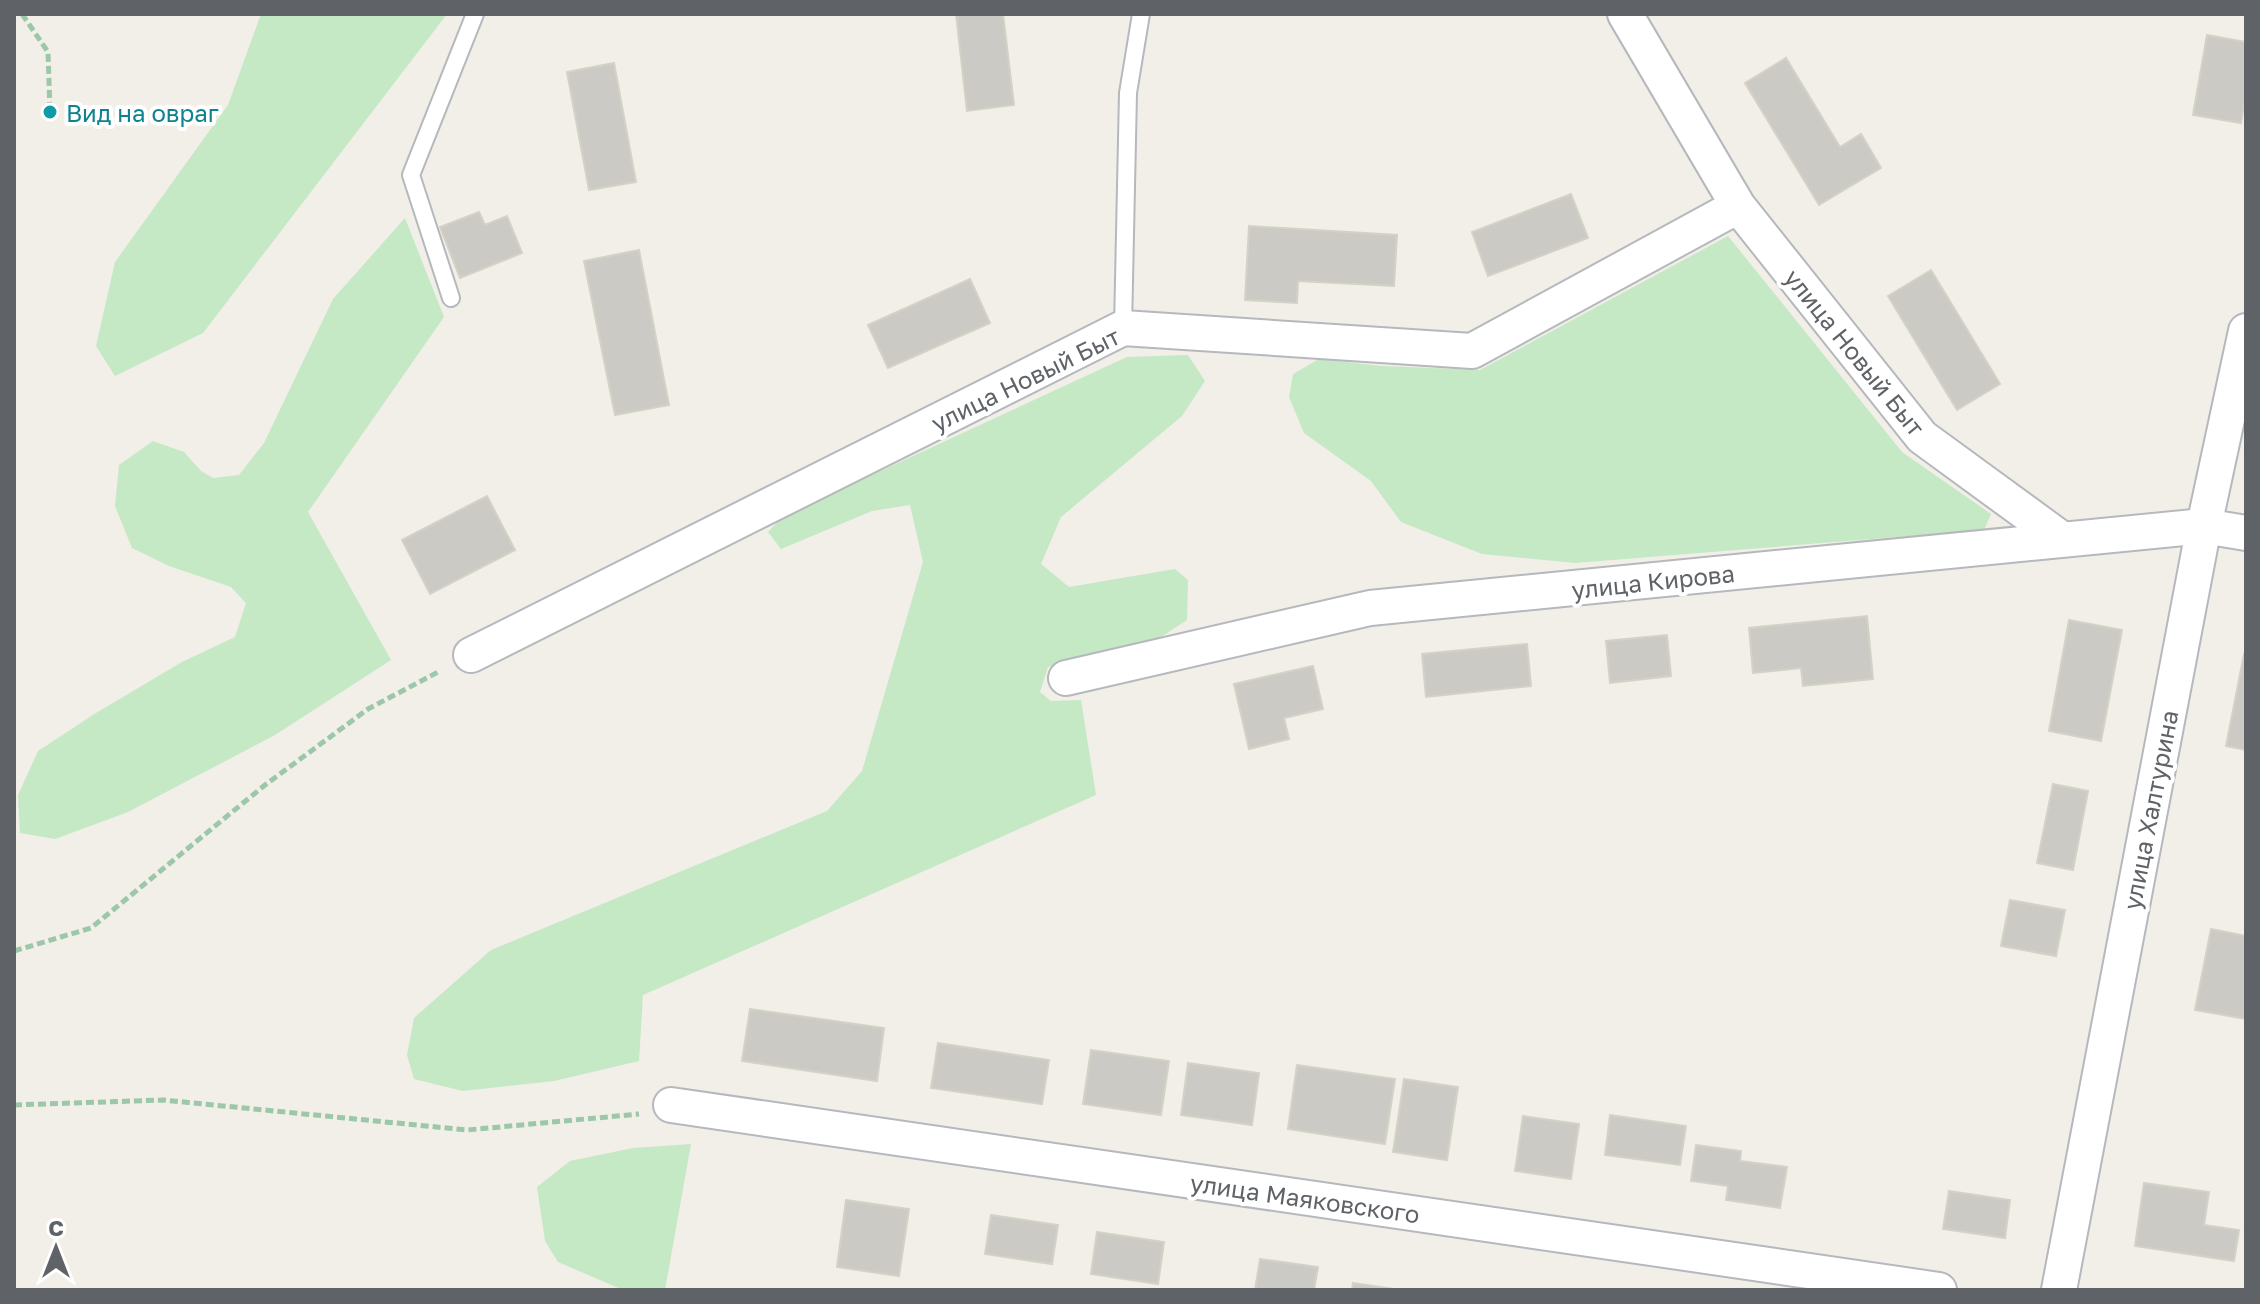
<svg xmlns="http://www.w3.org/2000/svg" width="2260" height="1304" viewBox="0 0 2260 1304" font-family="'Golos Text',sans-serif">
<style>
.green{fill:#c5e8c5}
.building{fill:#cccac5;stroke:#d6d1c6;stroke-width:2}
.lines{fill:none;stroke-linecap:round;stroke-linejoin:round}
.service-casing{stroke:#b5b8bc;stroke-width:20}
.minor-casing{stroke:#b5b8bc;stroke-width:38}
.path{stroke:#9cc7a9;stroke-width:5;stroke-dasharray:8 4;stroke-linecap:butt}
.service{stroke:#fff;stroke-width:16}
.minor{stroke:#fff;stroke-width:34}
.culture-dot{fill:#0f9aa8;stroke:#fff;stroke-width:3}
.labels{text-anchor:middle;dominant-baseline:central;stroke-width:8;stroke-linejoin:round;paint-order:stroke}
.culture-label{font-size:24px;fill:#0d838f;stroke:#fff;text-anchor:start}
.street-label{font-size:24px;fill:#5f6368;stroke:#fff}
</style>
<rect width="100%" height="100%" fill="#f1efe8"/>
<path class="green" d="M261,14H447L203,333L115,376L96,346L115,262L228,105Z
M405,218L444,317L308,512L391,660L275,735L128,812L55,839L20,833L18,795L38,751L96,713L182,662L235,637L246,603L231,587L169,566L132,548L115,506L119,465L153,441L184,452L201,471L213,478L239,475L264,443L333,299Z
M1728,236L1902,452L1991,514L1984,530L1575,563L1482,554L1401,522L1371,481L1304,433L1289,397L1293,374L1319,359L1382,366L1480,370Z
M1188,355L1205,381L1182,416L1061,517L1041,564L1069,587L1175,569L1188,580L1187,620L1158,639L1048,667L1040,692L1051,701L1081,700L1096,795L643,995L639,1061L554,1081L463,1091L414,1079L407,1055L414,1018L491,950L827,811L862,771L923,562L910,505L872,511L781,549L768,532L783,516L1127,357Z
M691,1144L665,1290H623L558,1262L545,1241L537,1187L570,1161L633,1148Z"/>
<path class="building" d="M956,14H1003L1014,105L967,111Z
M2207,35L2246,42V94L2241,123L2193,115Z
M1786,58L1840,147L1861,134L1881,168L1819,205L1745,83Z
M614,63L636,182L589,190L567,72Z
M1571,194L1588,238L1488,276L1472,232Z
M479,212L485,225L507,216L522,253L460,278L440,227Z
M1249,226L1397,235L1394,286L1298,281L1297,303L1245,300Z
M639,250L669,405L615,415L584,261Z
M1931,270L2000,384L1957,410L1888,296Z
M970,279L990,323L888,368L868,325Z
M487,496L515,550L430,594L402,540Z
M1867,616L1873,679L1803,686L1801,668L1753,673L1749,628Z
M2069,620L2122,630L2101,741L2049,731Z
M1667,635L1671,676L1610,683L1606,641Z
M1527,644L1531,686L1426,697L1422,654Z
M2244,654L2246,655V750L2226,746Z
M1313,666L1323,709L1284,718L1289,739L1249,749L1234,684Z
M2053,784L2088,791L2073,870L2037,863Z
M2010,900L2065,910L2056,956L2001,946Z
M2211,929L2246,936V1019L2195,1010Z
M750,1009L884,1028L877,1081L742,1061Z
M938,1043L1049,1060L1042,1104L931,1088Z
M1091,1050L1169,1061L1161,1115L1083,1104Z
M1188,1063L1259,1073L1252,1125L1181,1115Z
M1297,1065L1395,1079L1385,1144L1288,1129Z
M1404,1079L1458,1087L1447,1160L1393,1152Z
M1610,1115L1686,1126L1680,1165L1605,1155Z
M1523,1116L1579,1124L1571,1179L1515,1171Z
M1696,1145L1741,1151L1740,1161L1787,1167L1780,1208L1726,1200L1728,1186L1691,1181Z
M2144,1183L2209,1192L2204,1225L2239,1230L2234,1261L2135,1246Z
M1949,1191L2010,1200L2005,1238L1943,1229Z
M846,1200L909,1209L899,1276L837,1267Z
M991,1215L1058,1225L1052,1264L985,1254Z
M1097,1232L1164,1242L1158,1284L1091,1274Z
M1260,1259L1318,1267L1314,1290H1255Z
M1353,1283L1401,1290H1352Z"/>
<g class="lines">
<g class="service-casing">
<path id="service" d="M451,298L411,175L475,14
M1123,328L1128,93L1141,14"/>
</g>
<g class="minor-casing">
<path id="minor" d="M1625,14L1738,206L1922,437L2063,540
M471,655L1123,328L1472,351L1738,206
M1066,678L1370,608L2204,526L2246,533
M671,1105L1939,1290
M2059,1290L2204,526L2246,331"/>
</g>
<path class="path" d="M22,14L48,52L50,112
M14,951L91,928L265,785L368,709L440,671
M14,1105L163,1100L467,1130L639,1114"/>
<use href="#service" class="service"/>
<use href="#minor" class="minor"/>
</g>
<circle class="culture-dot" cx="50" cy="112" r="8"/>
<g class="labels">
<g class="culture-label">
<text x="66" y="112">Вид на овраг</text>
</g>
<g class="street-label">
<text transform="translate(1855 352) rotate(51)">улица Новый Быт</text>
<text transform="translate(1025 379) rotate(-26)">улица Новый Быт</text>
<text transform="translate(1653 581) rotate(-6)">улица Кирова</text>
<text transform="translate(2150 810) rotate(-79)">улица Халтурина</text>
<text transform="translate(1305 1198) rotate(8)">улица Маяковского</text>
</g>
</g>
<rect width="2260" height="1304" fill="none" stroke="#5f6368" stroke-width="32"/>
<g transform="translate(56 1248)" stroke="#ffffff" stroke-width="6" paint-order="stroke">
<path d="M0-6L14 30L0 20L-14 30Z" fill="#5f6368"/>
<text y="-12" font-size="22" font-weight="bold" text-anchor="middle" fill="#5f6368">С</text>
</g>
</svg>
